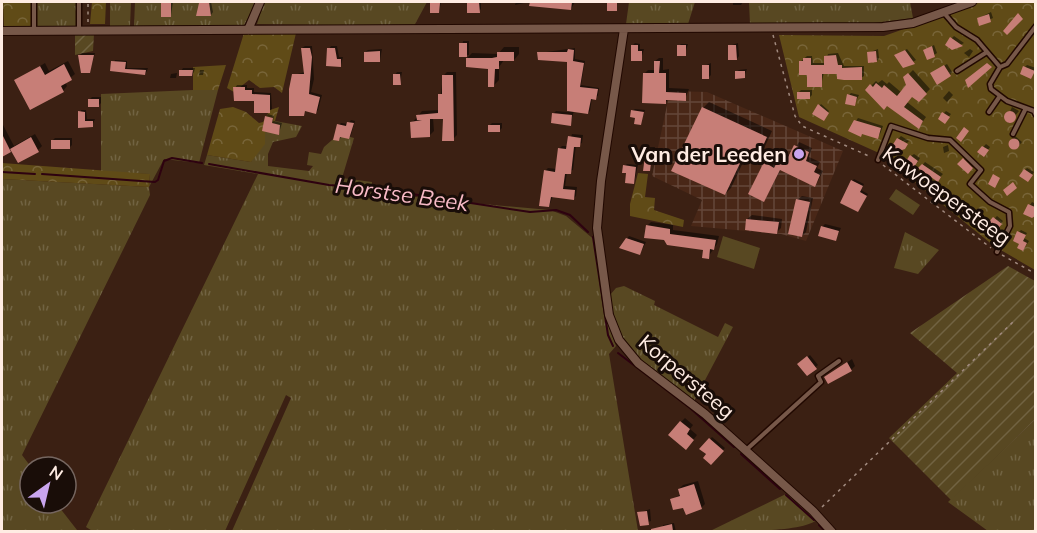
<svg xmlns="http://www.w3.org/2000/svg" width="1037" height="533" viewBox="0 0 1037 533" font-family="Mulish,sans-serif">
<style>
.industrial{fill:url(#industrial-grid)}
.grass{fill:url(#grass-tufts)}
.forest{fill:url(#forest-crowns)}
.garden{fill:url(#garden-furrows)}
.pitch{fill:#584822}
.shadow{fill:#0007}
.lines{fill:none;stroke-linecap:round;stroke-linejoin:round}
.stream{stroke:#2e0210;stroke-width:2}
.building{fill:#c77e77}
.service-casing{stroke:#210800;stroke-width:7}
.minor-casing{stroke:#210800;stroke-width:10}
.path{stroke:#a18a7f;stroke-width:1.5;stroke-dasharray:3 4.5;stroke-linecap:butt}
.service{stroke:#775849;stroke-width:4}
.minor{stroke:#775849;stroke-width:8}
.poi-dot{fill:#c9a5ee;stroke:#190d08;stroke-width:2}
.labels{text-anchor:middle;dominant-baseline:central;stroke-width:6;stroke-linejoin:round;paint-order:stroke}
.poi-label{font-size:21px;font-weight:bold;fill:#ffece3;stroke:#190d08;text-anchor:end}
.street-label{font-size:21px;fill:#ffece3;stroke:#190d08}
.water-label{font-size:22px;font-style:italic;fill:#f8bac6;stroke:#190d08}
</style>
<defs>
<pattern id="industrial-grid" width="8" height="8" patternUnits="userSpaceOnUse" patternTransform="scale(1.5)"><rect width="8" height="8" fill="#492717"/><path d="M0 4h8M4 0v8" fill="none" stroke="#644639"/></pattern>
<pattern id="grass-tufts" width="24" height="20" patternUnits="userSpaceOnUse" patternTransform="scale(1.5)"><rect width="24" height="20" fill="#584822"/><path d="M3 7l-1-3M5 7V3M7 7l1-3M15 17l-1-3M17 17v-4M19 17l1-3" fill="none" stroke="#716342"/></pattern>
<pattern id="forest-crowns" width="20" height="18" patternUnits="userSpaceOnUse" patternTransform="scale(1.5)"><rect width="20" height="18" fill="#604b17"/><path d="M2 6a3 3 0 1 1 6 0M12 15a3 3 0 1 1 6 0" fill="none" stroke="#786539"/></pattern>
<pattern id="garden-furrows" width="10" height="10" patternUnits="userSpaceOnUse" patternTransform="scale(1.5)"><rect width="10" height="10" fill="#584822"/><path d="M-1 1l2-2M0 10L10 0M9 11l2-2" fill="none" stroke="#716342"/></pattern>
</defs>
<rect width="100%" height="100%" fill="#3b2013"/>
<path class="industrial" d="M670,91L707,92L843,151L806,241L781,234L691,226L702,200L652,176Z"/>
<path class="grass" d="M36,2H76V26H37Z
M110,2H131L130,26L110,27Z
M135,2H257L244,25L134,26Z
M264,2H427L414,26L257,24Z
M629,2H695L688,24H626Z
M749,2H910L913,18L866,24H750Z
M193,90H218L199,163L164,159L149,187L150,195L22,455L31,467L30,503H56L77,530L2,531V179L149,187L150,174L101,172V94Z
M275,121L302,126L296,137L273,142L268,154V166L309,171L313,166L307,165L309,152L321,154L324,147L339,134L354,138L342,178L372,182V191L438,200L550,210L566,216L597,242L607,322L616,346L609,354L638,531H232L291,398L286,395L225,531L94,532L86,527L258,174L204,165L207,155L251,162L265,132Z
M905,232L939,250L918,274L894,268Z
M624,286L655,301L654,305L718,337L725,323L733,327L694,401C649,367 618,356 610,295L616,288Z
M1035,420V531H988L948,502Z
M788,493L818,519C804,533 732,531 708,532Z"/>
<path class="forest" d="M3,2H32L31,26L4,28Z
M92,2H106L105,24H90Z
M981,2H1035V270L994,246L879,153L799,117L779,35L884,36Z
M244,33H296L282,93L274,87L260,88L249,80L234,92L227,88Z
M226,65L218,90H193V67Z
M233,107L246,112L259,123L263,122L270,110L279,107L275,121L265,132V144L251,162L207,155L220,109Z
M2,163L150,174L149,187L2,179Z
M638,173L648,174L645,197L655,198L654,210L684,220L683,227L630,216V204Z"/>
<path class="garden" d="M94,34L93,51L75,55V35Z
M1008,266L1035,281V420L951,500L889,438L957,373L910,333Z"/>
<path class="pitch" d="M896,189L920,205L913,215L889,199Z
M723,236L760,248L754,269L717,257Z"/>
<path class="shadow" d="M163,2H173L171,15L163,16Z
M202,2H211L213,12L211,15L200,3Z
M434,2H441L439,12L432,4Z
M471,2H481V9L479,11L469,4Z
M516,2H529L515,5Z
M541,2H575L571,9L540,6Z
M733,2H743L741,5H733Z
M991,12L993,18L980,24L979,18Z
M954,36L964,43L952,49V38Z
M463,41H469V55H461Z
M635,43L640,44V49H644L641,59L632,46Z
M738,43L739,56L737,59L729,46Z
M681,44H688L685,54L679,46Z
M934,45L937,53L934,55L925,50Z
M305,46H312L314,79L311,92L322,95L318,110L315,113L306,110L303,114L294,75L305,72L302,48Z
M331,46H337L339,57H343L341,65L329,49Z
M504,47H519V54L514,60H504L499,67V80L494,85L489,68L467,58L472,53L498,54Z
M575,48V59L585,61L581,85L599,88L598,96L592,98L590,111L588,113L574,111L570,124L553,114L556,111L568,112V60H543L539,59V53Z
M382,49L380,60L365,52L368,50Z
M878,49L879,58L877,61L868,53Z
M907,49L916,60L904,67L896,55Z
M970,49L973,51L969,57L964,53Z
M82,53H95L90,71L80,55Z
M838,53L844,66H864V76L861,78L838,72H824L821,86L800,62L807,56H812L813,63H825L828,54Z
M659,58H663V70L669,69V88L689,89L685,99L669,98L665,103L644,74L648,70H655V61Z
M115,60L127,61V68H148L147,71L145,74L112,70Z
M68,61L75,74L65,82L67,86L63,91L16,81L45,63L49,71Z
M711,63V75L708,78L704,66Z
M947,64L952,72L950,75L935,71Z
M1027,65L1036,68L1031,77L1025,67Z
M183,68H195L194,72L192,75L181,71Z
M747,69L744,77L736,72L739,70Z
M200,70H204L203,75H199Z
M913,70L930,89L919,100L912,96L907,102L926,117L919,127L867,90L876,81L878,83L882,80L887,84L889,82L902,93L908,85L905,78Z
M397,72H402L400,83L395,75Z
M447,72H456L457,135L453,139L444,118H433L434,131L430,135L412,123L422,111L439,110L443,76Z
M177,73L176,78H170L171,74Z
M237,85H247V88H254V92L271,93L272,109L269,111L256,99L235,88Z
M801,90H812V95L809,98L799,92Z
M949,91L953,95L947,102L943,98Z
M851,93L859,95L854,105L849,95Z
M92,97H101V103L98,106L89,100Z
M709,102L772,131L761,155L755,160L746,156L731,188L725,194L703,108Z
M821,104L829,111L825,118L814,113Z
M1012,107L1019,111L1009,123L1006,121Z
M635,109L645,110L640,124L632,111Z
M81,110H86L87,119H95L92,126H79Z
M946,111L951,114L944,122V113Z
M268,114L274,116L273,121L282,123L279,133L266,117Z
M858,118L883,126L880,134L877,137L856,121Z
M351,120L355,121L351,135L349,137L342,136L339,140V125L341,123L348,124Z
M2,123L14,146L35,134L42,146L38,150L12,149L2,156Z
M492,123H502V128L499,131L489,126Z
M572,134L583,135L582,143L576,145L573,170L567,172L565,186L577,187L576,196L573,199L553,196L549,206L545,171L548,168L557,169L559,149L562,146H568Z
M901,136L909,141L907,143L898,139Z
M1015,136L1022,142L1016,149L1009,143Z
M55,138H72V145L70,147L53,140Z
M799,142L812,148L809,157L820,162L817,168L823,171L818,181L815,185L781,169L764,201L765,163L769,159L778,164L785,153L791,156Z
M986,144L990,147L986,153L979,152Z
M948,145L949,151L944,153L943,147Z
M650,147H655L650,170L647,149Z
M914,154L920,158L917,163L911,156Z
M966,157L975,165L968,172L960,164Z
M925,162L943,174L937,180L920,168Z
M627,164L638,165L634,183L625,166Z
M1027,168L1034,172L1030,178L1025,170Z
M854,179L864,184L861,190L868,194L858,211L852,181Z
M802,196L813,198L806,232L802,236L797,200Z
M1032,202L1036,204V214L1025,213Z
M752,215L782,219L781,228L777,232L747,219Z
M997,216L1003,221L997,228L990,223Z
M651,222L673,225V230L719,236L717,244L708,257L705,248L665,239L647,226Z
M825,224L841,228L836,239L822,227Z
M1021,230L1027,233L1024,238L1029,241L1023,250L1019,232Z
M629,236L646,242L640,254L621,247Z
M810,355L818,365L807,374L801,362Z
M852,359L855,366L851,370L826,377Z
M685,418L693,425L690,429L697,435L690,444L681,422Z
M712,437L725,448L711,463L702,449Z
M698,481L705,504L701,508L672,500L681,494L679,489L683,485Z
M650,509L651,521L641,524L639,513Z
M674,523L676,532H662L663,525Z"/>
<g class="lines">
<path class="stream" d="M209,164L329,185L379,189L530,212L556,210L570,215L588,232
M2,172L35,174
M42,174L155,182L158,180L164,161L172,158L202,163
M593,237L608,335L613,346
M618,353L690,408L734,447
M741,454L780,489
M786,495L814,520
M819,525L826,532"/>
</g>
<path class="building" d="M161,2H171V17H161Z
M209,2L211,16H196L199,3Z
M467,2H479L480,13H467Z
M530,2H572L571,10L529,6Z
M607,2H617V11H607Z
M430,3H440L439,13H430Z
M1018,13L1023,19L1007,35L1003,31Z
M989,14L991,22L979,26L977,18Z
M950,37L963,46L952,50L945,45Z
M459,43H467V57H459Z
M631,45H638V51H642V61H631Z
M677,45H686V56H677Z
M728,45H736L737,60H728Z
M932,46L935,57L927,60L923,50Z
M301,48H310L312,57L309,94L320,97L316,114L305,111L304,116H289V89L292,74H304Z
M327,48H335L337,59H341V67L326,66Z
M568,49L574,50L573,61L584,63L580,87L598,89L596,100L591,99L588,114L567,111V62L538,60L537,52H567Z
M905,50L915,64L903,68L894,55Z
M380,51V62H364V52Z
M876,51L877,62L868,63L867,52Z
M497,52H514V61H499V69H495L494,87H488V69L466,67V58H492L497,57Z
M78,55H94L90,73H81Z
M836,55L838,65H842V68L862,67V80H844L837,79V74H822V87H807V75H799V61H803V58H811V65H824V56Z
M111,61L126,62L125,69L146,70L145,75L110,71Z
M654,61H660L659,73H666V92L686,93V101L666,100V104L642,103L643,73H654Z
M987,63L992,67L968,88L965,80Z
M64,64L72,80L61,86L64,92L30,110L14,80L40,66L45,75Z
M702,65H709V79H702Z
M944,65L951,76L937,85L930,73Z
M1023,66L1035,71L1031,79L1020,74Z
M179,70H193L192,76H179Z
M735,71H745V78L735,79Z
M908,73L927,94L919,102L912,97L904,107L923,121L919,129L887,106L884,110L865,90L870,84L873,87L876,83L882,88L884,85L897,96L906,85L903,77Z
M393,74H400L401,85H393Z
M442,75H453L454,141H442L443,119H430V137L411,138L410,122L422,120H417L416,115L438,113V94H442Z
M233,87H245V90H252V94L270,95V113H254V101H234Z
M797,92H810V99H797Z
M847,94L857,97L855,106L845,104Z
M88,99H99V107H88Z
M818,104L829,113L824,121L812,114Z
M702,107L767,137L756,162L743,157L725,195L671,171Z
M631,110L644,112L641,125L634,124L635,118L630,117Z
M1004 117a6 6 0 1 1 12 0a6 6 0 1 1-12 0Z
M78,111L85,112V121H93V127L78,128Z
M942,112L950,117L945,124L938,119Z
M552,113L572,115L571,126L551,123Z
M265,116L273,118L272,123L280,125L279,135L262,131Z
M854,120L881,128L878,139L862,134L861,137L848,131Z
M347,122L354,123L349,139L340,137L339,141L333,140L337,124L346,126Z
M488,125H500V132H488Z
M964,127L969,131L961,142L956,138Z
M2,134L11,152L2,157Z
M568,136L581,138L580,147H574L571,174H565L563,189L575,190L574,200L551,197L549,207L539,206L544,170L555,172L558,148L566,149Z
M31,137L39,152L18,163L10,149Z
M897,138L908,144L905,149L899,151L892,146Z
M1008.5 144a5.5 5.5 0 1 1 11 0a5.5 5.5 0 1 1-11 0Z
M51,140H70V149H51Z
M794,145L809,152L806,161L817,166L814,172L820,175L815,187L780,170L764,202L748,194L764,162L774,168L780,156L787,159Z
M982,146L989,150L984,157L977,152Z
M646,148L653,149L650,171H643Z
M910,155L918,161L914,167L906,161Z
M963,158L973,168L968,174L957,164Z
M922,164L941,177L938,182L918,168Z
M623,165L636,167L634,184L625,183L626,173H622Z
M1024,169L1033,175L1028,182L1019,176Z
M993,174L1000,178L995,188L988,184Z
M851,180L863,186L860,192L867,196L858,212L840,203Z
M1013,182L1017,188L1007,196L1003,190Z
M796,199L810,202L802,237L788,234Z
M1028,204L1035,207V216L1032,218L1023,214Z
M993,217L1002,224L997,230L988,223Z
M746,219L779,222L777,234L745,230Z
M646,225L670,229V234L716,240L714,250L710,249L709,259L702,258L703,250L667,245L664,240L644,238Z
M821,226L839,231L836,241L818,236Z
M1017,231L1026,235L1023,241L1027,243L1023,251L1017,248L1019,244L1013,241Z
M626,238L644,244L640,255L619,248Z
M807,356L817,369L807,376L797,364Z
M847,362L852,371L828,384L824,377Z
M680,421L690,429L687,434L694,440L686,450L668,435Z
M709,438L724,451L711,465L703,458L706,454L699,449Z
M694,484L702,509L686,515L683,508L673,510L670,499L680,496L678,489Z
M647,511L649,525L640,526L637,512Z
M672,524L673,531H651V529Z"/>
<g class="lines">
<g class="service-casing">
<path id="service" d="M79,2V30
M944,13L956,27L977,40L1000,67L1007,64L1036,26
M34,31V2
M1000,67L990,84L991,89L1007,101L1034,111L1036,115
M957,71L987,52
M989,112L1000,96
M1013,134L1026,108
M878,160L891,126L928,138L950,140L981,170L970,184L990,202L1009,212L1010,226L997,252
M746,450L821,382L818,376L839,361"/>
</g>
<g class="minor-casing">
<path id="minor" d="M624,29L601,181L597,228L609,315L619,340L638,363L705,414L813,511L832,532
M248,30L260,2
M2,31L883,27L913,23L972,2"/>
</g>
<path class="path" d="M88,22V2
M773,35L795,116L802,126L871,157
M883,165L991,248
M1002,255L1036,274
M822,507L1015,320"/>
<use href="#service" class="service"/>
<use href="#minor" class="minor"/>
</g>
<circle class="poi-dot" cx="799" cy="154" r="6"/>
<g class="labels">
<g class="poi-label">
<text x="787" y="154">Van der Leeden</text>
</g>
<g class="street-label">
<text transform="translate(947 195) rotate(36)">Kawoepersteeg</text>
<text transform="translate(687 376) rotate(40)">Korpersteeg</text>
</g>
<g class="water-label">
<text transform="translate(402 194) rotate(8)">Horstse Beek</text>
</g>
</g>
<rect width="1037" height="533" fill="none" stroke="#ffece3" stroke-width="6"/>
<g transform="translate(48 485) rotate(34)"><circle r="28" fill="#190d08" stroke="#756660" stroke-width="1.5"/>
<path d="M0-4.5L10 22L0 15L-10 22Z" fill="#c9a5ee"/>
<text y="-9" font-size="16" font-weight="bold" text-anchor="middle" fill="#ffece3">N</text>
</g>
</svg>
